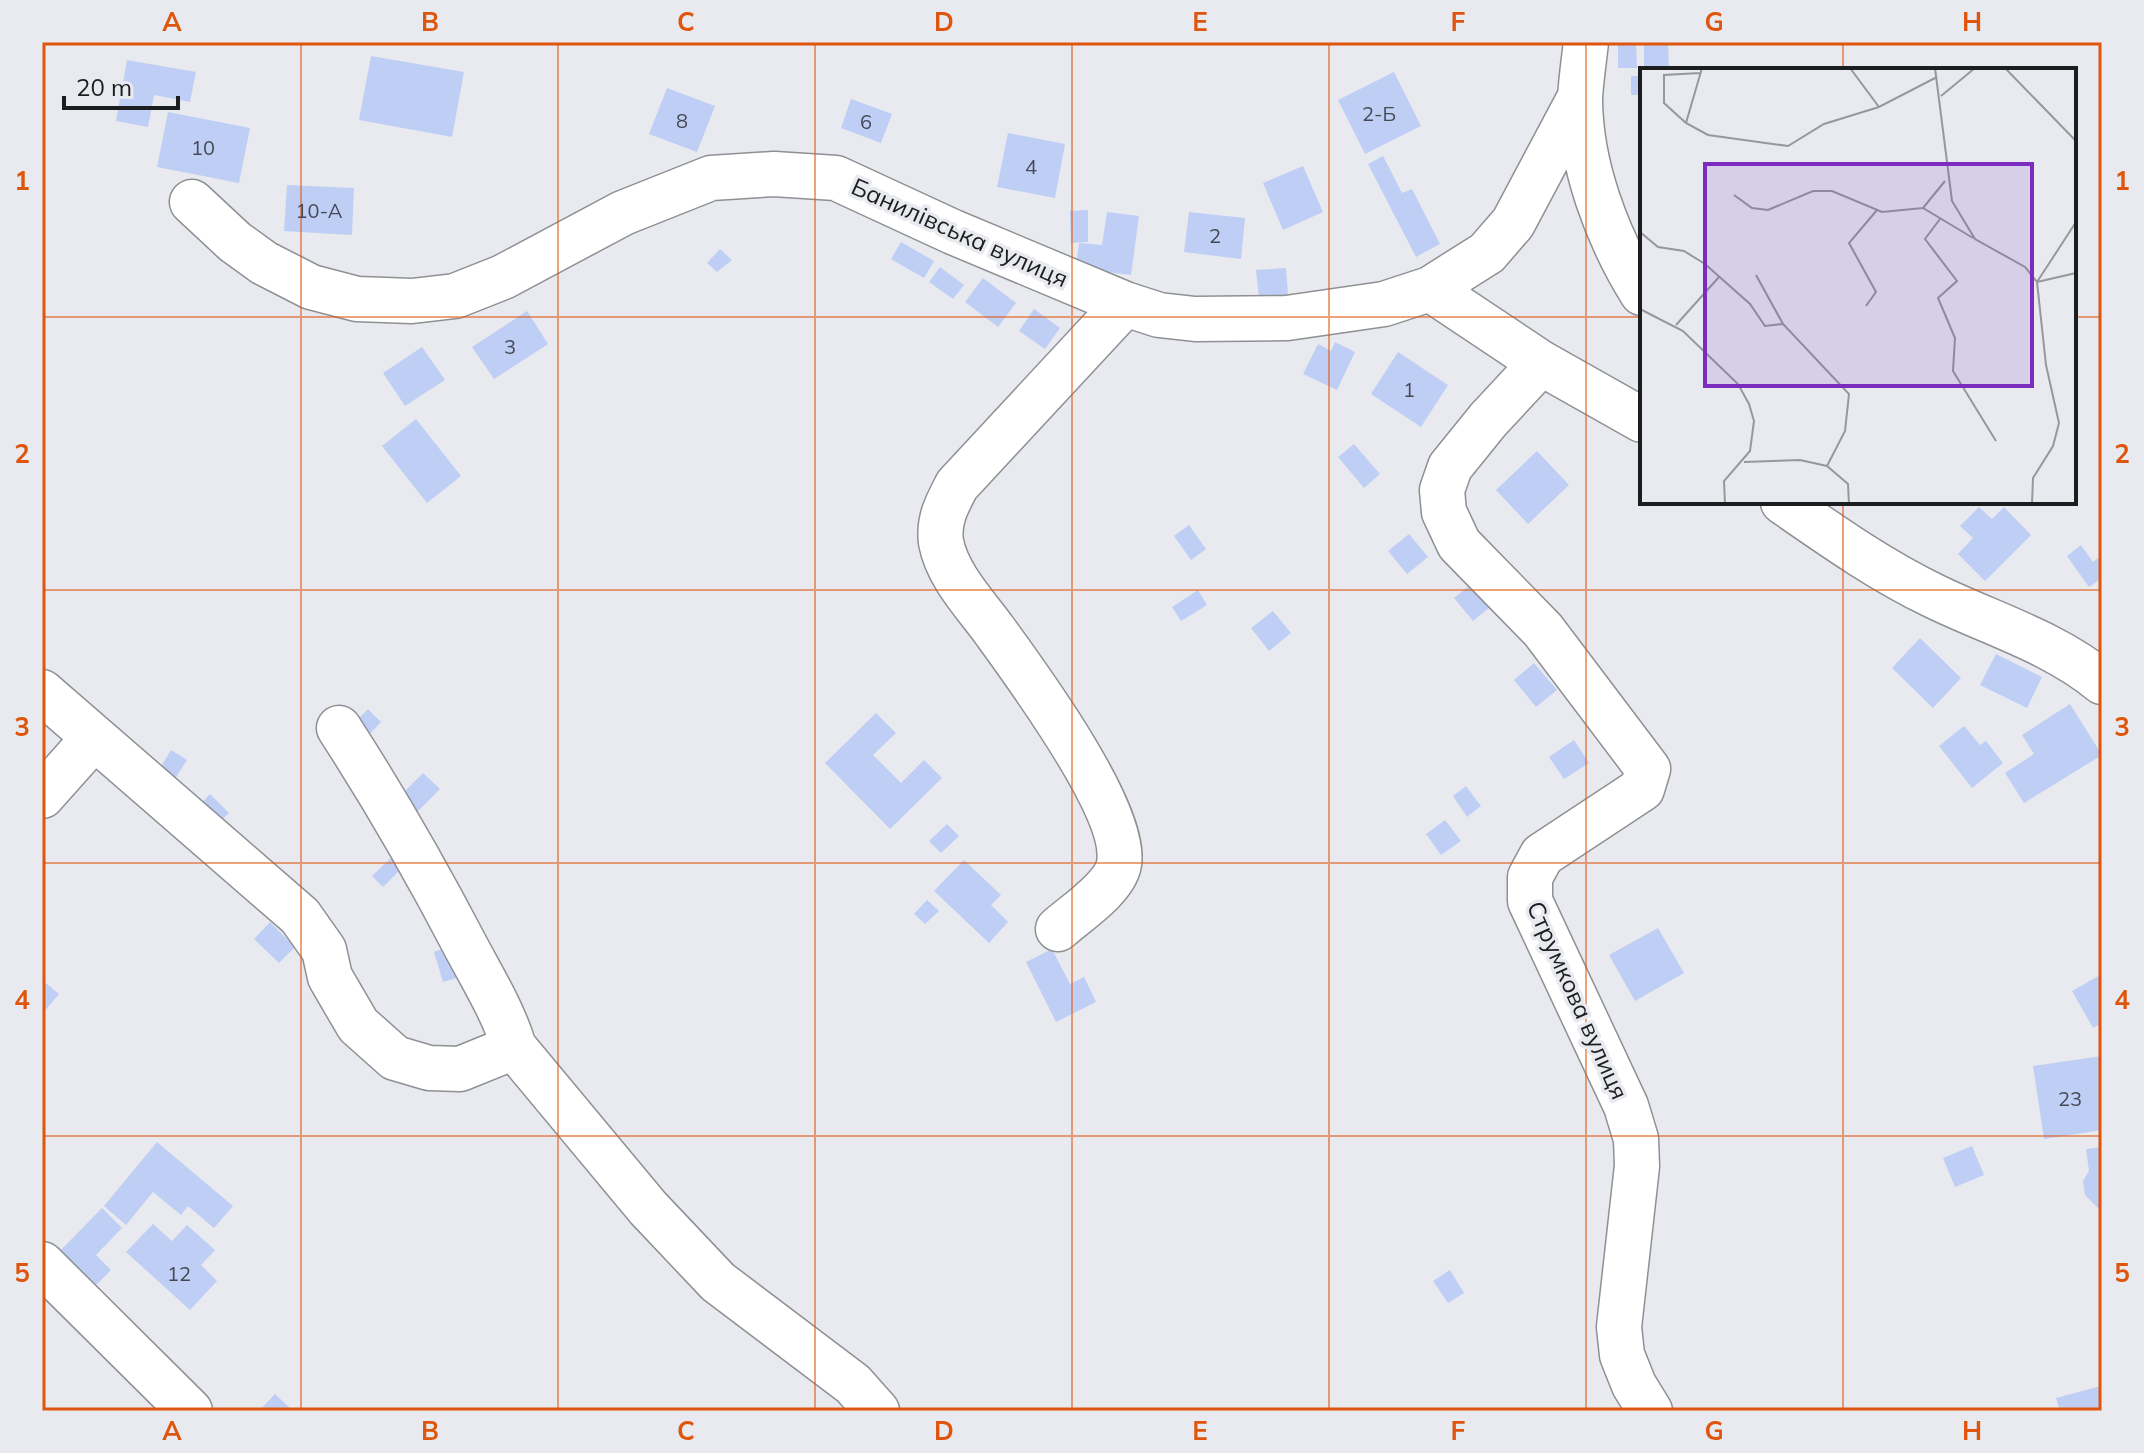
<svg xmlns="http://www.w3.org/2000/svg" width="2144" height="1453" viewBox="0 0 2144 1453" font-family="Mulish,sans-serif">
<style>
.building{fill:#bfcef4}
.lines{fill:none;stroke-linecap:round;stroke-linejoin:round}
.minor-casing{stroke:#8e9094;stroke-width:47}
.minor{stroke:#fff;stroke-width:44}
.grid{fill:none;stroke:#de560d;stroke-width:2;stroke-opacity:0.55}
.labels{text-anchor:middle;dominant-baseline:central;stroke-width:7;stroke-linejoin:round;paint-order:stroke}
.number-label{font-size:20px;fill:#454954}
.street-label{font-size:24px;fill:#1c1d1f;stroke:#e8eaef}
.inset-road{fill:none;stroke:#96989c;stroke-width:2}
.view{fill:#7b2cbf;fill-opacity:0.15;stroke:#7b2cbf;stroke-width:4}
.inset-edge{fill:none;stroke:#1c1d1f;stroke-width:4}
.neatline{fill:none;stroke:#de560d;stroke-width:3}
.grid-label{font-size:26px;text-anchor:middle;font-weight:bold;fill:#de560d}
</style>
<rect width="100%" height="100%" fill="#e8eaef"/>
<path class="building" d="M1618,42H1636L1637,68H1618Z
M1644,42H1668L1669,70H1644Z
M371,56L464,72L452,137L359,120Z
M127,60L196,72L190,102L154,95L148,127L116,121Z
M1394,72L1421,126L1365,154L1338,100Z
M1631,76H1642V95H1631Z
M667,88L715,106L697,152L649,134Z
M851,99L892,114L881,143L841,128Z
M168,112L250,128L239,183L157,167Z
M1008,133L1065,144L1055,198L997,187Z
M1383,156L1402,193L1412,189L1440,244L1416,257L1368,164Z
M1303,166L1323,212L1283,230L1263,183Z
M287,185L354,188L352,235L284,231Z
M1088,210V242L1071,243L1070,211Z
M1107,212L1139,216L1131,275L1076,268L1079,243L1102,245Z
M1189,212L1245,218L1241,259L1184,252Z
M901,242L934,261L924,278L891,259Z
M720,249L732,260L717,272L707,263Z
M940,267L964,285L953,299L929,282Z
M1286,268L1288,295L1259,297L1256,270Z
M983,278L1016,303L998,327L965,302Z
M1034,309L1060,328L1045,349L1019,331Z
M527,311L548,344L494,379L472,347Z
M1335,342L1355,352L1337,390L1303,374L1318,344L1331,351Z
M422,347L445,380L405,406L383,373Z
M1398,352L1448,385L1421,427L1371,394Z
M416,419L461,476L427,503L382,446Z
M1354,444L1380,474L1364,488L1338,457Z
M1537,451L1569,485L1528,524L1496,490Z
M1979,507L1992,519L2004,507L2031,535L1985,581L1958,554L1973,538L1960,526Z
M1189,525L1206,549L1191,560L1174,536Z
M1409,534L1428,557L1407,574L1388,551Z
M2081,545L2093,562L2102,555V578L2089,587L2067,556Z
M1475,581L1494,604L1473,621L1454,598Z
M1198,590L1207,605L1181,621L1172,607Z
M1273,611L1291,633L1269,651L1251,628Z
M1920,638L1961,678L1933,708L1892,668Z
M1996,654L2042,677L2027,708L1980,685Z
M1534,663L1557,690L1536,707L1514,680Z
M2070,704L2102,755L2024,803L2005,773L2034,754L2022,735Z
M368,709L381,722L360,744L347,730Z
M876,713L896,733L873,755L901,783L924,760L942,778L890,829L825,763Z
M1964,726L1980,745L1986,741L2003,763L1972,788L1939,746Z
M1574,740L1589,763L1564,779L1549,757Z
M171,750L187,760L173,782L157,773Z
M423,773L440,789L415,814L398,798Z
M1466,786L1481,806L1467,817L1453,796Z
M210,794L229,813L217,825L198,807Z
M1445,820L1461,841L1441,855L1426,834Z
M947,824L959,836L941,853L929,841Z
M392,857L403,867L383,887L372,876Z
M964,860L1001,895L991,905L1008,922L989,943L934,891Z
M927,900L939,911L925,924L914,914Z
M270,922L295,947L279,963L254,939Z
M1658,928L1684,973L1635,1001L1609,955Z
M454,945L464,976L443,982L434,952Z
M1052,949L1070,984L1084,977L1096,1002L1056,1022L1026,962Z
M2102,974V1023L2093,1028L2072,991Z
M42,980L59,994L42,1014Z
M2102,1056V1130L2044,1139L2033,1066Z
M157,1142L233,1206L214,1228L188,1206L181,1215L153,1192L126,1225L104,1206Z
M1972,1146L1984,1175L1955,1187L1943,1158Z
M2102,1147V1212L2085,1195L2083,1181L2089,1171L2086,1149Z
M102,1208L122,1228L96,1255L111,1270L96,1285L60,1251Z
M153,1224L172,1241L187,1225L215,1250L201,1265L217,1281L190,1310L126,1252Z
M1450,1270L1464,1293L1448,1303L1433,1281Z
M2101,1386L2102,1411H2060L2056,1398Z
M275,1394L293,1411H259Z"/>
<g class="lines">
<g class="minor-casing">
<path id="minor" d="M1586,42C1584,60 1581,80 1580,98C1580,165 1607,237 1642,293
M192,202L235,242L264,263L311,287L357,299L412,301L455,296L503,277L623,213L711,178L774,174L836,178L953,232L1125,304L1159,315L1195,319L1287,318L1384,304L1430,289L1541,363L1642,420
M1430,289L1487,253L1513,223L1580,97
M1541,363L1488,420L1450,467L1442,490L1444,512L1459,544L1543,630L1648,769L1642,789L1542,855L1530,877V901L1626,1106L1636,1139L1637,1166L1619,1327L1622,1355L1634,1385L1650,1411
M1783,502C1832,536 1880,570 1934,596C1989,623 2054,642 2102,682
M42,692L300,916L324,950L330,977L358,1025L395,1058L429,1068L460,1069L514,1047
M339,728C385,799 427,872 466,947C483,979 503,1011 514,1047L648,1208L718,1282L853,1384L877,1411
M42,796L93,739
M1058,929C1076,913 1115,888 1119,864C1128,812 1026,674 994,630C975,604 947,575 941,542C938,520 947,504 957,485L1125,304
M42,1264L190,1411"/>
</g>
<use href="#minor" class="minor"/>
</g>
<path class="grid" d="M301,42V1411M558,42V1411M815,42V1411M1072,42V1411M1329,42V1411M1586,42V1411M1843,42V70M42,317H1642M2074,317H2102M1843,502V1411M42,590H2102M42,863H2102M42,1136H2102"/>
<g class="labels">
<g class="number-label">
<text x="1379" y="113">2-Б</text>
<text x="682" y="120">8</text>
<text x="866" y="121">6</text>
<text x="203" y="147">10</text>
<text x="1031" y="166">4</text>
<text x="319" y="210">10-А</text>
<text x="1215" y="235">2</text>
<text x="510" y="346">3</text>
<text x="1409" y="389">1</text>
<text x="2070" y="1098">23</text>
<text x="179" y="1273">12</text>
</g>
<g class="street-label">
<text transform="translate(960 232) rotate(24)">Банилівська вулиця</text>
<text transform="translate(1578 1000) rotate(66)">Струмкова вулиця</text>
</g>
</g>
<g transform="translate(1640 68)">
<rect width="436" height="436" fill="#e8eaef"/>
<path class="inset-road" d="M62,0L46,55L68,67L148,78L184,56L239,39M210,0L239,39L297,9M295,0L312,133L335,171L385,199L397,214L406,297L419,355L413,378L393,410L392,436M365,0L436,73M301,28L335,0M46,55L24,35V7L60,5M94,127L112,140L128,142L173,123H192L242,144L283,140L333,170M283,140L305,113M300,151L285,171L317,213L298,230L315,270L313,303L356,373M0,164L18,179L44,183L65,196L110,236L125,258L143,256M116,207L143,256L209,326L205,363L187,398M397,214L436,154M397,214L436,205M226,238L236,224L209,175L237,142M0,241L43,263L98,316L109,336L114,353L110,383L84,413L85,436M36,257L79,209M104,394L160,392L187,398L208,416L209,436"/>
<path class="view" d="M65,96H392V318H65Z"/>
<rect width="436" height="436" class="inset-edge"/>
</g>
<rect width="2144" height="1453" fill="none" stroke="#e8eaef" stroke-width="88"/>
<path d="M64 96v12h114v-12" fill="none" stroke="#1c1d1f" stroke-width="4"/>
<text x="76" y="96" font-size="24" fill="#1c1d1f" stroke="#e8eaef" stroke-width="6" paint-order="stroke">20 m</text>
<rect x="44" y="44" width="2056" height="1365" class="neatline"/>
<g class="grid-label">
<text x="172" y="31">A</text>
<text x="430" y="31">B</text>
<text x="686" y="31">C</text>
<text x="944" y="31">D</text>
<text x="1200" y="31">E</text>
<text x="1458" y="31">F</text>
<text x="1714" y="31">G</text>
<text x="1972" y="31">H</text>
<text x="22" y="190">1</text>
<text x="2122" y="190">1</text>
<text x="22" y="463">2</text>
<text x="2122" y="463">2</text>
<text x="22" y="736">3</text>
<text x="2122" y="736">3</text>
<text x="22" y="1009">4</text>
<text x="2122" y="1009">4</text>
<text x="22" y="1282">5</text>
<text x="2122" y="1282">5</text>
<text x="172" y="1440">A</text>
<text x="430" y="1440">B</text>
<text x="686" y="1440">C</text>
<text x="944" y="1440">D</text>
<text x="1200" y="1440">E</text>
<text x="1458" y="1440">F</text>
<text x="1714" y="1440">G</text>
<text x="1972" y="1440">H</text>
</g>
</svg>
